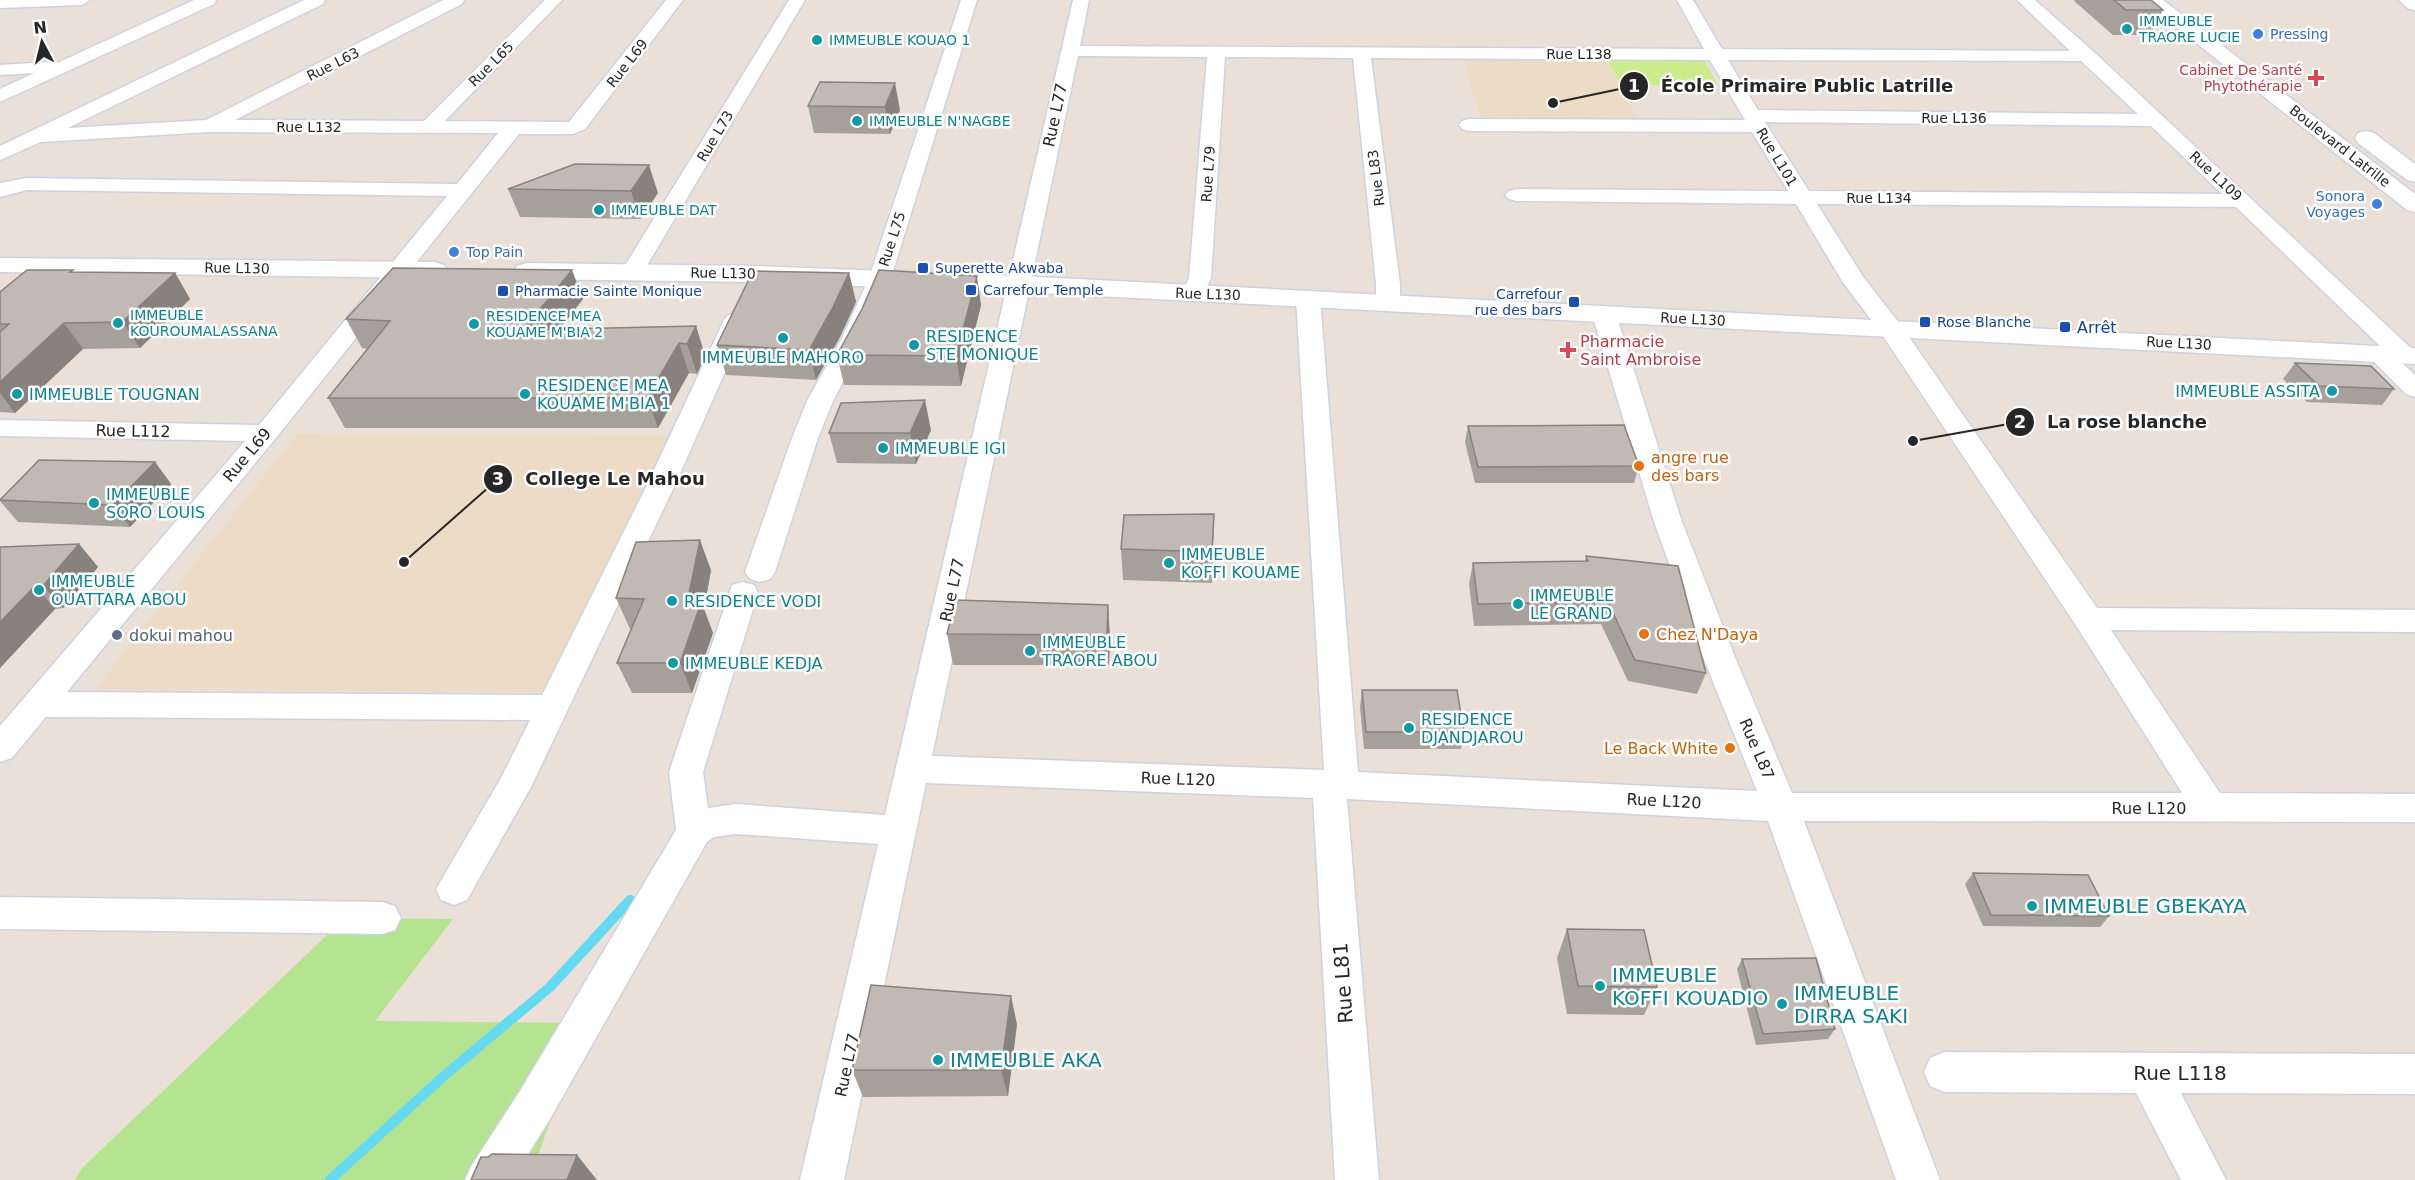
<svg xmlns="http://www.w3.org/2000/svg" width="2415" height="1180" viewBox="0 0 2415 1180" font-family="'DejaVu Sans',sans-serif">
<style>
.education{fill:#eddcc5}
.green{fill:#b4e490}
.pitch{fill:#ccec8b}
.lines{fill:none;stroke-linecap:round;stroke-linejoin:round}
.stream{stroke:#64d9f2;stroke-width:10}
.street-casing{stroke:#ccd2e1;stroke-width:3}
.secondary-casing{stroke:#ccd2e1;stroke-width:3}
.street{fill:#fff;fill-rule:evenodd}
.secondary{fill:#fff;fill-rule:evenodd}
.wall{fill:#a6a09b}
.shaded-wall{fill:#87827e}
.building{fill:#c1bab4;stroke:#87827e;stroke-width:1.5}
.culture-dot{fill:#0f9aa8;stroke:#fff;stroke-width:2}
.shop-dot{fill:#3f7fe0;stroke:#fff;stroke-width:2}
.health-dot{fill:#e0444e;stroke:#fff;stroke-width:2}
.transit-dot{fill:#1a4fb4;stroke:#fff;stroke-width:2}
.food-dot{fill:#e8710a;stroke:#fff;stroke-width:2}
.service-dot{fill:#5c6f8a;stroke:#fff;stroke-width:2}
.labels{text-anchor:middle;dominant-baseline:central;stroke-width:5;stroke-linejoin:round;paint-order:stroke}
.far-culture-label{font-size:14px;fill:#0d838f;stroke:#fff;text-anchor:start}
.far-shop-label{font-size:14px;fill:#366cbe;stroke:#fff;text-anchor:start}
.far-street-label{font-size:14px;fill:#262626;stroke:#fff}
.far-health-label{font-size:14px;fill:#be3a42;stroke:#fff;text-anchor:end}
.far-transit-label{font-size:14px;fill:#164399;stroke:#fff;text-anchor:start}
.street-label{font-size:16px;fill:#262626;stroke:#fff}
.transit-label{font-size:16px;fill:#164399;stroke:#fff;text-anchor:start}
.culture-label{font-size:16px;fill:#0d838f;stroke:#fff;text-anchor:start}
.health-label{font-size:16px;fill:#be3a42;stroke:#fff;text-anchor:start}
.food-label{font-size:16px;fill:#c56008;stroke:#fff;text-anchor:start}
.service-label{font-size:16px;fill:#4e5e75;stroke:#fff;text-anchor:start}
.near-culture-label{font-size:20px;fill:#0d838f;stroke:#fff;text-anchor:start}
.near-street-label{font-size:20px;fill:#262626;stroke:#fff}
.leader{fill:none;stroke:#262626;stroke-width:2}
.callout-dot{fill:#262626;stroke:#fff;stroke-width:2}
.mark-label{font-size:18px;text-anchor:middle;font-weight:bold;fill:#fff}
.callout-label{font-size:18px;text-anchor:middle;font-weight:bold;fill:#262626;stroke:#fff;stroke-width:5;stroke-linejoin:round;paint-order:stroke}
</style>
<rect width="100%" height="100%" fill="#eae0d7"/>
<path class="education" d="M1463,59H1608L1637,119L1481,118Z
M297,434L673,436L553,692L95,689Z"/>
<path class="green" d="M345,918L453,919L375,1021L586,1023L529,1180H75L82,1168Z"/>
<path class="pitch" d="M1608,59H1703L1718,85H1620Z"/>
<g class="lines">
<path class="stream" d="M330,1180L445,1075L550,987L630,900"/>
<g class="street-casing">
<path id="street" d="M0,0H90L82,5L0,8Z
M194,0H216L214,4L0,102V89L34,73L0,75V65L48,62L55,64Z
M304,0H325L323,4L68,128L206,120L443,0H464L462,4L235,120L424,121L545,0H562L445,121L569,122L666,0H683L585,129L573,134H519L280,433L67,692L542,695L647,485L724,320L728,315L736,313L744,315L748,320L675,485L531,787L467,900L454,905L441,900L436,889L501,778L530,720L46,717L12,758L0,762V726L245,441L0,436V420L259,425L447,196L27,190L0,197V183L27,178L457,184L498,133L209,132L41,142L0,160V146Z
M789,0H805L643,272L640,277L632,279L624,277L621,272Z
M961,0H977L891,278L866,338L833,401L818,438L775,572L770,579L760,582L750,579L745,572L792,438L807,401L842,338L869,278Z
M1073,0H1089L1080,46L1704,49L1677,0H1693L1722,49L2070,51L2017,0H2035L2094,52L2413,350L2415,353L2413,360L2400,361L2415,375V397L2406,394L2367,355L2370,350L2383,349L2236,207L1817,204L1864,278L1900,324L2097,608L2415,610V632L2111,630L2220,793L2415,794V822L1804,821L1940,1180H1896L1768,821L1347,799L1379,1180H1335L1313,798L926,783L844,1180H800L878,844L736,834L714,837L707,842L550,1119L512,1180H465L472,1165L520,1091L676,830L669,772L732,585L743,582L754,585L758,593L703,772L708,808L736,804L885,815ZM1078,56L1207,57L1189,278L1181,294L1185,299L1193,301L1201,299L1211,278L1225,57L1353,58L1376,284V303L1380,308L1388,310L1396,308L1400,303V284L1371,58L1710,60L1745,120L1469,119L1462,121L1459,125L1462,129L1469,131L1752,132L1788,191L1516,189L1509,191L1505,195L1509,199L1516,201L1796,204L1842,281L1881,333L2077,627L2182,793H1792L1735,657L1682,522L1616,314L1612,309L1604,307L1596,309L1592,314L1654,522L1703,657L1757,791L1358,772L1320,298L1316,293L1308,291L1300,293L1296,298L1324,770L932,756ZM1728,60L2081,61L2138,114L1758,110ZM1765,122L2151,126L2222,194L1809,191Z
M2399,0H2415V10L2409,9Z
M0,897L382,902L395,906L401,918L395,930L382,934L0,929Z
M1944,1052L2415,1054V1094L2181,1093L2226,1180H2181L2136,1093L1944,1092L1930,1086L1924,1072L1930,1058Z"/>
</g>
<g class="secondary-casing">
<path id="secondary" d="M2142,0H2163L2415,194V212L2407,210Z
M2366,131L2374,133L2415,164V182L2407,180L2358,143L2355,138L2358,133Z
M0,258L435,262L444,265L448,270L444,275L435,278L0,272Z
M526,263L757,266L1019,276L2415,348V364L1019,292L757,282L526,279L517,276L513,271L517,266Z"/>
</g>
<use href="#street" class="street"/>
<use href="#secondary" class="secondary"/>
</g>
<path class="wall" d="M2075,0H2151L2163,10L2150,35H2113L2074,1Z
M820,82L900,110L890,134L814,133L808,106Z
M575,164L658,193L640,219L520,217L508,189Z
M74,272L175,273L190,299L140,348L83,349L15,413L0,412V292Z
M849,273L856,302L840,337L816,380L726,375L717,345Z
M583,299L559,329L696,326L705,356L697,374L689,373L658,428H345L328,398L368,349L362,348L346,319Z
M981,305L961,386L844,385L837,355Z
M2295,363L2394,389L2382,405L2307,402L2283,379Z
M1468,426L1639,466L1634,483H1475L1465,442Z
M931,430L916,464L837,463L829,433Z
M155,462L171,484L130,527L18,522L0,501V499Z
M1214,514L1213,544L1212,583L1123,580L1121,549Z
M79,544L98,567L63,608L55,609L0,668V547Z
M1586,556L1706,673L1697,694L1628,681L1601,624L1474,626L1469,584L1473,563L1585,561Z
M711,570L704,609L713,633L692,693H632L617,663L631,629H630L616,598Z
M955,600L1110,636L1109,665H953L947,634Z
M1362,690L1464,732L1461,749H1364L1360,707Z
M1973,873L2109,916L2100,927L1983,926L1965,884Z
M1567,929L1657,987L1644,1015L1567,1014L1557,958Z
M1742,959L1835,1029L1828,1039L1756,1045L1737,969Z
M1017,1024L1008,1096L863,1097L852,1070Z"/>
<path class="shaded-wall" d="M895,83L900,110L890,134L885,107Z
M649,165L658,193L640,219L631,191Z
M572,270L583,299L536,360L523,330Z
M175,273L190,299L140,348L122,322Z
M849,273L856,302L840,337L816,380L809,350Z
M977,276L981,305L961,386L956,356Z
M64,323L83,349L15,413L0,393V382Z
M696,326L705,356L697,374L687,344Z
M679,343L689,373L658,428L647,398Z
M925,400L931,430L916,464L910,433Z
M155,462L171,484L130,527L113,505Z
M1214,514L1213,544L1212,583V552Z
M700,540L711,570L704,609L713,633L692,693L680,663L687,603Z
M79,544L98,567L63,608L43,586Z
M35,586L55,609L0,668V622Z
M1108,605L1110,636L1109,665L1107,635Z
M1011,996L1017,1024L1008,1096L1001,1070Z
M577,1155L597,1180H567Z"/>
<path class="building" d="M2114,0H2151L2163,10H2126Z
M820,82L895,83L885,107L808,106Z
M575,164L649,165L631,191L508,189Z
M393,268L572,270L523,330L696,326L687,344L679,343L647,398H328L390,321L346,319Z
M27,270H73L70,272L175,273L122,322L64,323L0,382V332L9,324H0V292Z
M879,270L977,276L956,356L837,355L862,309Z
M753,271L849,273L833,307L809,350L717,345Z
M2295,363L2371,366L2394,389L2319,386Z
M925,400L910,433H829L841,403Z
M1624,425L1639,466L1478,467L1468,426Z
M39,460L155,462L113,505L0,500Z
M1214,514L1212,552L1121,549L1124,515Z
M700,540L687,603H701L680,663H617L644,599L616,598L636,542Z
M79,544L43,586H35L0,622V547Z
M1586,556L1678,566L1706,673L1635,660L1608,602L1478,604L1473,563L1588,561Z
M955,600L1108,605L1107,635L947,634Z
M1362,690H1457L1464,732H1366Z
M1973,873L2088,875L2109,916L1991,915Z
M1567,929L1644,930L1657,987L1578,986Z
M1816,958L1835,1029L1763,1034L1742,959Z
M871,985L1011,996L1001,1070H852Z
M492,1154L577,1155L567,1180H471L481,1157H488Z"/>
<g class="culture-dot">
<circle cx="2127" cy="29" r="6"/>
<circle cx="817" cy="40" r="6"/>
<circle cx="857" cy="121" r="6"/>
<circle cx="599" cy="210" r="6"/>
<circle cx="118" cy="323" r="6"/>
<circle cx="474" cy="324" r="6"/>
<circle cx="783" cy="338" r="6"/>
<circle cx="914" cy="345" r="6"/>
<circle cx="2332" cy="391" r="6"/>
<circle cx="17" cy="394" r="6"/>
<circle cx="525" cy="394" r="6"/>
<circle cx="883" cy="448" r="6"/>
<circle cx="94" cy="503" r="6"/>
<circle cx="1169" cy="563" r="6"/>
<circle cx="39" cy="590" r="6"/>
<circle cx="672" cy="601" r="6"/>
<circle cx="1518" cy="604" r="6"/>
<circle cx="1030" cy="651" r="6"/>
<circle cx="673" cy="663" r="6"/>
<circle cx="1409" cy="728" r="6"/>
<circle cx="2032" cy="906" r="6"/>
<circle cx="1600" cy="986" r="6"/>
<circle cx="1782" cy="1004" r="6"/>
<circle cx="938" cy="1060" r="6"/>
</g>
<g class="shop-dot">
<circle cx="2258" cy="34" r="6"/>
<circle cx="2377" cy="204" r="6"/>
<circle cx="454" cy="252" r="6"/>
</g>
<g class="health-dot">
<path d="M2313 69h6v6h6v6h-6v6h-6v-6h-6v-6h6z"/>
<path d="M1565 341h6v6h6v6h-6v6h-6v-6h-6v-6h6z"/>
</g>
<g class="transit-dot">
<rect x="917" y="262" width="12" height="12" rx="3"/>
<rect x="965" y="284" width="12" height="12" rx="3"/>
<rect x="497" y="285" width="12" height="12" rx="3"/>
<rect x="1568" y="296" width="12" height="12" rx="3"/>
<rect x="1919" y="316" width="12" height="12" rx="3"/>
<rect x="2059" y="321" width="12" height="12" rx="3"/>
</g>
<g class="food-dot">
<circle cx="1639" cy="466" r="6"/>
<circle cx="1644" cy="634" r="6"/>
<circle cx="1730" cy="748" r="6"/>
</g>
<circle class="service-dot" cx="117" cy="635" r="6"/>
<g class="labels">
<g class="far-culture-label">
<text x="2139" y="21">IMMEUBLE<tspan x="2139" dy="16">TRAORE LUCIE</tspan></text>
<text x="829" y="40">IMMEUBLE KOUAO 1</text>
<text x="869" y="121">IMMEUBLE N'NAGBE</text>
<text x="611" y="210">IMMEUBLE DAT</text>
<text x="130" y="315">IMMEUBLE<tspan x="130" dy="16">KOUROUMALASSANA</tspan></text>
<text x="486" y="316">RESIDENCE MEA<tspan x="486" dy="16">KOUAME M'BIA 2</tspan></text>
</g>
<g class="far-shop-label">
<text x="2270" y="34">Pressing</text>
<text x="2365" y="196" text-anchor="end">Sonora<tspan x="2365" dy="16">Voyages</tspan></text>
<text x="466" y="252">Top Pain</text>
</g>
<g class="far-street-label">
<text x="1579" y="54">Rue L138</text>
<text transform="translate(627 63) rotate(-52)">Rue L69</text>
<text transform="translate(333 64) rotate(-27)">Rue L63</text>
<text transform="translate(491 64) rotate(-45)">Rue L65</text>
<text x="1954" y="118">Rue L136</text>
<text x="309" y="127">Rue L132</text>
<text transform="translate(715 136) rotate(-59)">Rue L73</text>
<text transform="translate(2340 146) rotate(38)">Boulevard Latrille</text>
<text transform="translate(1777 157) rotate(59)">Rue L101</text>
<text transform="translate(1208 174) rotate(-86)">Rue L79</text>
<text transform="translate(2216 176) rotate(43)">Rue L109</text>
<text transform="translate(1376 178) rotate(-97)">Rue L83</text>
<text x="1879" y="198">Rue L134</text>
<text transform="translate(892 239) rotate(-72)">Rue L75</text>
<text transform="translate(237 268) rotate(1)">Rue L130</text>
<text transform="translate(723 273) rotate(1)">Rue L130</text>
<text transform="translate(1208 294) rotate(2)">Rue L130</text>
<text transform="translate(1693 319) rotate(3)">Rue L130</text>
<text transform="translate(2179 343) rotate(3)">Rue L130</text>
</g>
<g class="far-health-label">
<text x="2302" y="70">Cabinet De Santé<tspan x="2302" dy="16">Phytothérapie</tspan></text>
</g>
<g class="far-transit-label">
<text x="935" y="268">Superette Akwaba</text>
<text x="983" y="290">Carrefour Temple</text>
<text x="515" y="291">Pharmacie Sainte Monique</text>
<text x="1562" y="294" text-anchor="end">Carrefour<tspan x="1562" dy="16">rue des bars</tspan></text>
<text x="1937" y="322">Rose Blanche</text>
</g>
<g class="street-label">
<text transform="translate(1055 115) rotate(-78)">Rue L77</text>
<text transform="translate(133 431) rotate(1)">Rue L112</text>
<text transform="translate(247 455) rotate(-50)">Rue L69</text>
<text transform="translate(952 590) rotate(-78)">Rue L77</text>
<text transform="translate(1757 749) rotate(67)">Rue L87</text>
<text transform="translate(1178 779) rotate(2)">Rue L120</text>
<text transform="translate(1664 801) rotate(3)">Rue L120</text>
<text x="2149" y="808">Rue L120</text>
<text transform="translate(847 1065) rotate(-78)">Rue L77</text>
</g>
<g class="transit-label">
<text x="2077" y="327">Arrêt</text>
</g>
<g class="culture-label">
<text x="926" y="336">RESIDENCE<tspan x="926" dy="18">STE MONIQUE</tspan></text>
<text x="783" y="357" text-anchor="middle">IMMEUBLE MAHORO</text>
<text x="537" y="385">RESIDENCE MEA<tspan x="537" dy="18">KOUAME M'BIA 1</tspan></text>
<text x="2320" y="391" text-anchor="end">IMMEUBLE ASSITA</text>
<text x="29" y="394">IMMEUBLE TOUGNAN</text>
<text x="895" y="448">IMMEUBLE IGI</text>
<text x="106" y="494">IMMEUBLE<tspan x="106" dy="18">SORO LOUIS</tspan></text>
<text x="1181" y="554">IMMEUBLE<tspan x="1181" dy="18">KOFFI KOUAME</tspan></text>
<text x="51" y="581">IMMEUBLE<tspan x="51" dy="18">OUATTARA ABOU</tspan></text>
<text x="1530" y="595">IMMEUBLE<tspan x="1530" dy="18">LE GRAND</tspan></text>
<text x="684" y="601">RESIDENCE VODI</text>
<text x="1042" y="642">IMMEUBLE<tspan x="1042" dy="18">TRAORE ABOU</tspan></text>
<text x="685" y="663">IMMEUBLE KEDJA</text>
<text x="1421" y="719">RESIDENCE<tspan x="1421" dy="18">DJANDJAROU</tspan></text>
</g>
<g class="health-label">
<text x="1580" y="341">Pharmacie<tspan x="1580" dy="18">Saint Ambroise</tspan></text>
</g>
<g class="food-label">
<text x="1651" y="457">angre rue<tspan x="1651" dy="18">des bars</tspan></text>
<text x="1656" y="634">Chez N'Daya</text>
<text x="1718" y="748" text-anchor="end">Le Back White</text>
</g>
<g class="service-label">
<text x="129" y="635">dokui mahou</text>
</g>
<g class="near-culture-label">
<text x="2044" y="906">IMMEUBLE GBEKAYA</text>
<text x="1612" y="975">IMMEUBLE<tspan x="1612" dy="23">KOFFI KOUADIO</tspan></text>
<text x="1794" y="993">IMMEUBLE<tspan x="1794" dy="23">DIRRA SAKI</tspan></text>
<text x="950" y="1060">IMMEUBLE AKA</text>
</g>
<g class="near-street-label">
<text transform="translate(1343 983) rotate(-94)">Rue L81</text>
<text x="2180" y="1073">Rue L118</text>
</g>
</g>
<path class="leader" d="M1553 103L1634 86M1913 441L2020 422M404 562L498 479"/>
<g class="callout-dot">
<circle cx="1553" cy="103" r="6"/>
<circle cx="1913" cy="441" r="6"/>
<circle cx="404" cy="562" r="6"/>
<circle cx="1634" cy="86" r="15"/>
<circle cx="2020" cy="422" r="15"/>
<circle cx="498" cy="479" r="15"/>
</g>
<g class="mark-label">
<text x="1634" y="92">1</text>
<text x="2020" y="428">2</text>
<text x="498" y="485">3</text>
</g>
<g class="callout-label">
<text x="1807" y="92">École Primaire Public Latrille</text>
<text x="2127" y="428">La rose blanche</text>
<text x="615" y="485">College Le Mahou</text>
</g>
<g transform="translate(42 42) rotate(353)" stroke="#ffffff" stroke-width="4.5" paint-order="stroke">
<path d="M0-4.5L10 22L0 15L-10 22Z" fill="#262626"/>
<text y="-9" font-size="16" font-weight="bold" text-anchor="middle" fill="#262626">N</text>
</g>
</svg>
